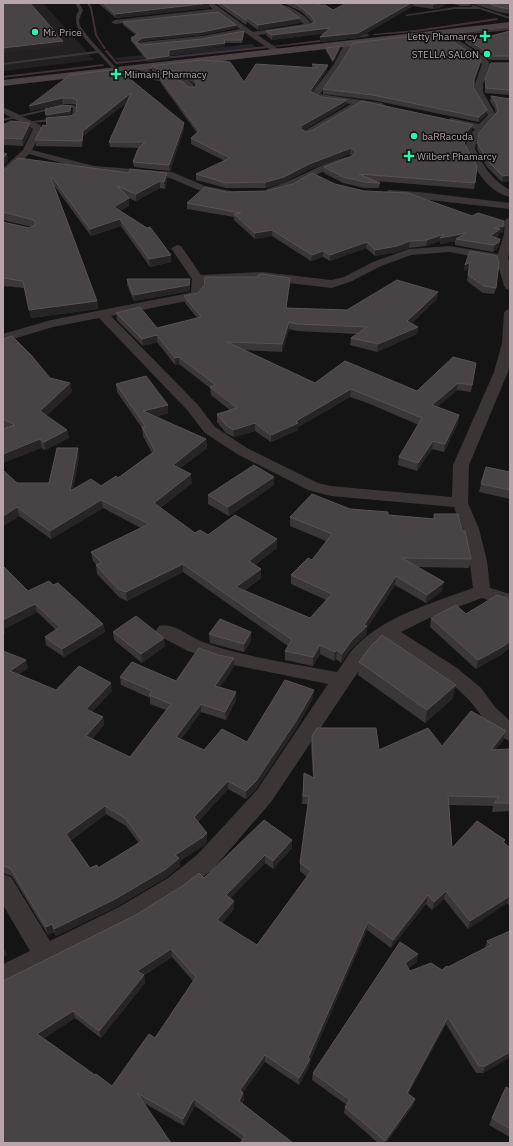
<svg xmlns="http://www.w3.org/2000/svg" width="513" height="1146" viewBox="0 0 513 1146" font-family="'IBM Plex Sans',sans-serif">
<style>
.built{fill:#222020}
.green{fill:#24242d}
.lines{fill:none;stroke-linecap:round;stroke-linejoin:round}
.stream{fill:#44303b;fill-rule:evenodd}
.path{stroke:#423b3d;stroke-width:1;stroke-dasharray:1 1.5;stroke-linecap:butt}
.lane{fill:#3b3536;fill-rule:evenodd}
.street{fill:#3b3536;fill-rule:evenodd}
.secondary{fill:#4b4245;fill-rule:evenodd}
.wall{fill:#3b3738;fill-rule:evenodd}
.shaded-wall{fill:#262424}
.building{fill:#484344;stroke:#5a5254;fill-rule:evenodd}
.poi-dot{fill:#2af7ab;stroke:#100f0f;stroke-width:1.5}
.labels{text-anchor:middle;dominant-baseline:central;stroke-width:3;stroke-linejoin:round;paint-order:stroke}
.far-poi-label{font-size:10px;fill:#b6a5ab;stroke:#100f0f;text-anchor:start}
</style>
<rect width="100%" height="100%" fill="#151414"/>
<path class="built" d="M3,3H43L94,60L3,71Z"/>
<path class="green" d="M252,44L256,47L119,61L114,58Z"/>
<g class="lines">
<path class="stream" d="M87,3H89L92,8L97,35L106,49H104L95,35L90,8Z
M497,18L498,20L416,32L374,35L373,34L416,30Z
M510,28V30L459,35L458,34Z
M368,34L369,36L355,38L354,37Z
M328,39L329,41L274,47L273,46Z
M266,46L267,48L116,64L105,51L107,50L117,62Z
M104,64L103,66L3,78V76Z"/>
<path class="path" d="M327,3L339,10"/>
<path class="lane" d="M75,3H79L83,10L79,20L80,26L89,38L117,69V71H115L98,53L3,65V63L96,51C86,40 69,25 79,10Z
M473,5L510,17V19L479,9H455L407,16L405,15L455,7H472L471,6Z
M480,28H482L488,33L489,37C476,47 458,41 446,32C455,29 467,47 485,36V34Z
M63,105H73L77,107L76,118L71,120L28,123L26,122L72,116L73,108L63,107L3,121V119Z"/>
<path class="street" d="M207,3H213L253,32L304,24L273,3C286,3 306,14 313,26L309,28L258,35L278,49V53H275L244,32L202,40L142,46L138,44L142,42L202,36L240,29L218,13L115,24L111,22L115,20L213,9L208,5Z
M438,31H444L486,58L490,64L483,84V92L496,115L477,138L475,149C486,169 490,178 510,190V197C486,191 476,169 465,149L468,137L475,129L448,123L447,121L451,118L479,124L488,115L475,92V84L482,64L438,35Z
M346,41H352L353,43L339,69L320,94L382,103L386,106L382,109L361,105L312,134H306L304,132L306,130L351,104L315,99L311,96L315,89L334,64Z
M139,65C147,64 149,71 154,74C170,83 183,68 196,89L195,91H189C178,73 164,86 149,78C145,75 142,72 139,69Z
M3,107L40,125L43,129L32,150L94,166L172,172L205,186L231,191L232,193L227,196L198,190L170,178L94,172L29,154L6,175L3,176V168L23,150L33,129L3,113Z
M346,157L351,160L349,162L315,175L292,188L271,194L266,191L267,189C295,181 318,164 346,157Z
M389,190L419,192L510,203V209L385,195L384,193Z
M510,217V250L508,258L510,266V290L506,289L504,286L497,261L449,252L411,255L381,266L352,281L332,288L262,280L204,282L203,293L197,299L111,316L198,405L215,427L247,448L318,483L331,486L452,497L453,465L494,372L502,343L504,313L506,310L510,309V362L508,372L469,465L468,503L479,529L487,561L490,588L510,594V607L482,598L431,617L401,632L457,668L481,688L495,707L510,721V741C490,734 481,712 467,698C445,675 414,658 387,640L368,657L271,802L213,869L184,892L135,923L3,988V964L30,951L3,905V874L11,877L50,941L119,907L168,878L197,855L257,790L328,684L219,662L188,651L159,636L156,631L159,626C174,622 189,637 203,642C246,658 293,663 337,672C343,664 348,654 355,647C386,615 433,603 473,588C470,559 465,534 454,507L331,496L308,490L237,454L205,433L188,411L99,318L53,327L3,342V334L51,320L189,293L191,292L192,279L171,248L177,245L181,246L201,275L262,272L331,280L344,277L373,262L409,249L449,246L498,254L504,234L505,220Z"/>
<path class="secondary" d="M510,22V28L3,86V80Z"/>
</g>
<path class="wall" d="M98,3H209V8L116,18Z
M215,3H278L300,18V23L258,30L247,22L246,25Z
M282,3H317L320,5L333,10L347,3H510V14L499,12L473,4L470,6H461L448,3L439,8L433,9L413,6L358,38L320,42L325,33L272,40L266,35V31L309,25L312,23L311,21L302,12L290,6Z
M123,22L236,25V28L202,35L142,41L139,43L142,45L244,34L242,43H225V46L169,53V59L148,62L131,41V38L136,35L123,25Z
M510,31V60H489L487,57L465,43V38L480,39Z
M326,48L340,49L333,63L326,51Z
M510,63V95L485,93V79Z
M312,64L327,70L312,93L321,97L347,100L346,105L304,130L306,132L472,130L467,137L465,144L477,166L474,189L376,181L380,183L379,188H364L343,183L324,173V167L354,156L350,154L308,170L283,183L266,188H226L196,180V174L225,161L191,144V138L197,133L160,82L159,77L188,87H195L196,86L192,82L181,76L160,75L152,71V66L244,82L312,67Z
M480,65L474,82V88L487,110L486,115L479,122L372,100L323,94V89Z
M70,75L184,129L170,171L134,167L133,162L139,148L110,147L109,142L127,102L83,136L82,147L36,146L35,140L47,126L45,109L71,106V115L49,118L70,116L76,114L77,105L73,104H63L30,111Z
M491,96L510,99V181L502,182L487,167L477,149L479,133L496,113L495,109L490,101Z
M30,123L31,130L23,146L3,145V125Z
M3,170L129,173H167V180L165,189L160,188L136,201L128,198L129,206L120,211L171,255V262L150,267L121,226L91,236L53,184L97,301L98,309L31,318L24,288L3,286V222L29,228L32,227L3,220Z
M335,184L503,232L499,233V235L495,238L500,239L498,248L493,252L455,245V241L440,244V241L426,246L409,248L397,252L375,256L366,248L330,261L323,257L311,261L272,236L255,239L234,220V217L187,209V203L226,192L266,191Z
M465,265L496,288L494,294L483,293L467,281L469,268L464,271Z
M127,279H190V291L134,301L127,285Z
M290,285L286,308L347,310L437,299L412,323L418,327L417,334L377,352L350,345L351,338L357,334L297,331L289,329L282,352L244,350L315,383L417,391L476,363L471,392L457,390L437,407L459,415L458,423L444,452L432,449L417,471L398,465L399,457L419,425L365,402L350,397L298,427V430L271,442L255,431L234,437L226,433L217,422V414L230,410L211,395L210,388L179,364L175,365L157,342L143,346L117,320L116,313L157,328L197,318L185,303L184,296Z
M3,339L50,378L70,383L72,392L46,416L67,430L69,438L45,450L3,427Z
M116,384L168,405V413L155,417L206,439L207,448L180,468L192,483L160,508L195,533L277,548L255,565L261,569V578L244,591L310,618L326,600L291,584V575L312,560L326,541L290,526V517L350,509L388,515L433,519L434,514L462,531L471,559L469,568L418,567L442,591L426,603L395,585L367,628L366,635L351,649L341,663L336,659L334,661L320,654L313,666L285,660V651L288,646L183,572L127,601L119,597L97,574L96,565H97L93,561L91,552L141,528L103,508L51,539L19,516L3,526L17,483H49L79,457L73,489L101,486L118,478L152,453L143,436L142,428L117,392Z
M510,472V499L479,492L481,484Z
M274,485L229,516L208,504V495Z
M3,566L28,591L53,585L103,624L105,632L64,657L46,645L45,637L56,630L37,612L4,629L5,633H3Z
M510,601V647L502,654L476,669L430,627L431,618L466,614Z
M113,632L165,646L142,663L114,640Z
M251,632V641L244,652L210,643L209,634Z
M3,651L28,668L19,674L56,690L112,691L92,712L103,717L104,725L92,739L130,757L166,710L150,704V698L121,685L120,677L176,681L234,667L220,687L236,692V700L226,720L201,712L181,739L204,750L247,742L313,698L296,729L256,789L246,799L228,789L198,822L207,841L204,845L180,861V866L167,877L118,906L56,936L54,932L48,935L12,876L3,873ZM106,814L126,826L139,843L98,868H90L70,841Z
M359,662L453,698L425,723L358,675Z
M506,731L503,740L495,750L510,749V811L492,812L493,806L449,805L452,848L505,840L504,843L510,848V906L507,903L468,929L444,899L432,910L426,904L391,948L367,930L310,1061L309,1067L299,1085L265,1062L243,1092L244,1100L242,1103L293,1143L242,1140L195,1106L184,1126L144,1103L3,1143V981L134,916L204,878L292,840V848L273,869L265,863L230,898L234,909L222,923L257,945L307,877L300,871V863L308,804H302L304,773L313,778L311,745L312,736L379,750L442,746ZM172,957L193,981L155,1038L112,1086L95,1075L44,1038L75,1018L101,1038L145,983L144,975Z
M510,931V1057L483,1073H476L446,1024L408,1094L415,1099L413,1106L386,1143H378L344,1113L345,1107L347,1105L312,1080L313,1073L400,942L417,962L408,968L410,971L442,970L485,948L487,941Z
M506,1087L510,1089V1137L489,1125Z"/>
<path class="shaded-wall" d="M209,3V8L116,18L115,14Z
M411,3H414L413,6L358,38L320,42V37Z
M440,3H448L439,8L433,9V4Z
M470,3H474L470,6Z
M300,18V23L258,30V25Z
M236,25V28L202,35L142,41L137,45L136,42L142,38Z
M330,28V33L272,40V35Z
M63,41V46L3,53V48Z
M225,43V46L169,53V50Z
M340,46V49L333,63V60Z
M169,56V59L148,62V59Z
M481,60L480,65L474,84V79Z
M328,65L327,70L310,96V91Z
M131,93L132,99L83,136L82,147V141L83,131Z
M62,98L63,104L30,111L29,106Z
M347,100L346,105L301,132V126Z
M71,106V115L46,118V115Z
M487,110L486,115L479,122V117Z
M30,123L31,130L23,146L22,139Z
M184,123V129L170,171L169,165Z
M473,125L472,130L467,137L464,149L467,131Z
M351,148L350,154L308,170L283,183L266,188V182L309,164Z
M7,154L8,161L3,166V158Z
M167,173V180L165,189L164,182Z
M510,175V181L502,182L503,176Z
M160,181V188L136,201V194Z
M129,198V206L114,214V207Z
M120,219L121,226L91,236L90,229Z
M504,226L503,232L499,233V235L489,242L490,236L494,228Z
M272,230V236L255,239V233Z
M466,233L456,239L455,241L440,244V241L426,246L427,240L444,234Z
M500,239L498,248L493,252L494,245Z
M410,241L409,248L397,252L375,256V250Z
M367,242L366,248L330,261V255Z
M323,251V257L311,261L312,255Z
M171,255V262L150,267L149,259Z
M470,262L469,268L464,271L465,265Z
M290,278V285L285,315L286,308Z
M190,279V291L134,301L133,295Z
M438,292L437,299L406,328L407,321Z
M97,301L98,309L31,318L29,310Z
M289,322V329L282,352V344Z
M418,327L417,334L377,352L378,344Z
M157,335V342L143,346L142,339Z
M179,357V364L175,365V358Z
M70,383L72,392L42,420L40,411Z
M458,383L457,390L431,413L432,405Z
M351,389L350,397L298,427V430L271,442V435Z
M168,405V413L144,420L143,411Z
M459,415L458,423L444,452L445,444Z
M255,423V431L234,437L233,430Z
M67,430L69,438L45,450L44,442Z
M40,439L42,448L3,463V454Z
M206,439L207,448L173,474V465Z
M433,441L432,449L417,471L418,463Z
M78,448L79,457L71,500L70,491Z
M191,474L192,483L154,512V503Z
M274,477V485L229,516L228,507Z
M101,500L103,508L51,539L50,531Z
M17,507L19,516L3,526V516Z
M277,539V548L249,570V561Z
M183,564V572L127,601L126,592Z
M261,569V578L236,596V587Z
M396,576L395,585L367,628L366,635L351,649L341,663L342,654L364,625Z
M444,582L442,591L426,603L427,595Z
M35,604L37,612L4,629L5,633H3V620Z
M103,624L105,632L64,657L62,649Z
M251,632V641L244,652V644Z
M164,638L165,646L142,663L141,654Z
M510,641V647L502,654L476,669L478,660Z
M320,645V654L313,666V657Z
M337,650L336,659L334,661L335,652Z
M234,658V667L215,694V686Z
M26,660L28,668L12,679L10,671Z
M111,683L112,691L87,717L86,709Z
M456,685L453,698L425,723L427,710Z
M314,690L313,698L296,729L256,789L246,799V791Z
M236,692V700L226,720L225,712Z
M201,704V712L176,745V737Z
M103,717L104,725L88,744L86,736Z
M506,731L503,740L489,759L491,750Z
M228,781V789L195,825L194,817Z
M105,806L106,814L68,842L66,834Z
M207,833V841L204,845L180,861V866L167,877L118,906L56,936L54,929L175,855Z
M292,840V848L273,869V861Z
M265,855V863L226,903V895Z
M446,891L444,899L432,910L434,902Z
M428,895L426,904L391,948L393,940Z
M510,895L507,903L468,929L470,921Z
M234,901V909L217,928V920Z
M368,922L367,930L310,1061L309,1067L299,1085V1078Z
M52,924L54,932L48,935L46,927Z
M4,948L7,955L3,957V949Z
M171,949L172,957L138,978L137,971Z
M418,954L417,962L404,971L405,963Z
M144,975L145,983L101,1038L99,1031Z
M73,1011L75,1018L40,1041L37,1034Z
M448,1017L446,1024L405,1100L407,1093Z
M510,1052V1057L483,1073L485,1066Z
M265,1055V1062L240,1097V1090Z
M243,1093L244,1100L239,1108V1101Z
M194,1099L195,1106L184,1126L183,1119Z
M415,1099L413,1106L386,1143H384L385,1141Z"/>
<path class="building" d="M3,3H30L63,41L3,48Z
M103,3H209L115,14Z
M221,3H278L300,18L258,25L247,17L246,20Z
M294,3H317L320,5H325L333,10L347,3H411L358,33L320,37L330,28L272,35L266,31L309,25L315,22L311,16L302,8Z
M425,3H440L433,4Z
M487,3H510V9L499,7Z
M218,12L236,25L202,32L142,38L136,42L142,45L202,39L244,31L242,40H224L225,43L169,50V56L148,59L131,38L138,34L123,22Z
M510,31V56H490L487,52L465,38L480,39Z
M440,33L481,60L474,79V88L487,110L479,117L373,95L323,89L340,65L353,43Z
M340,46L333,60L326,48Z
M200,60L230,62L244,82L256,64L318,68L312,64L328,65L310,91L321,97L347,100L301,126V129L306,132L311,131L362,101L473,125L467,131L464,143L477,166L475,183L359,174L380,183L365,182L343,177L324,167L354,155L356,151L351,148L309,164L284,177L266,182L226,183L196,174L230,158L191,138L199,131L159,77L175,78L183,82L188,87H195L197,83L192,77L181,71L160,70L152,66Z
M491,63H510V90L486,88L485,79Z
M118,69L184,123L169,165L133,162L138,149L145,142H109L131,93L83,131L82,141L35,140L43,125L47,126L46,118L70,116L76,114L77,100L72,98H62L29,106L70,75Z
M491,96L510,99V175L503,176L488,161L477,143L479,133L498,111L496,103Z
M63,105L71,106L70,111L46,115L45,109Z
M11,121L30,123L22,139L3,138V125Z
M3,153L7,154L3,158Z
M18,158L129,173L130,169L167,173L164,182L160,181L136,194L117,186L129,198L114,207L147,228L150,227L171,255L149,259L120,219L90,229L52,177L51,178L97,301L29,310L23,281L3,278V222L29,228L36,224L34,220L3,212V170L6,169Z
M312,173L335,184L364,191L408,193L472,216L478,213L504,221V226L494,228L500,229L490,236L500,239L499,242L494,245L456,239L466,233L440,238L444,234L427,240L410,241L397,246L375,250L367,242L330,255L323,251L312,255L272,230L255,233L234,214L241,213L187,203L205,187L226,192L266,191L293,184Z
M470,251L497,256L499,263L496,288L484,286L468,275L470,262L465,265Z
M262,274L290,278L286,308L347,310L397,280L438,292L407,321L418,327L378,344L351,338L367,327L297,324L289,322L282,344L227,342L315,383L345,361L417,391L453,357L476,363L472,385L458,383L432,405L459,415L445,444L433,441L418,463L399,457L422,418L366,395L351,389L296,421L298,423L271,435L255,423L233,430L226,425L217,414L237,408L210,387L216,385L179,357L175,358L157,335L142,339L116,313L140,307L157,328L201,317L184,296L198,293L204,286L205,277H258V275Z
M127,279H190L189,285L133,295Z
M12,336L31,355L50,378L70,383L40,411L67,430L44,442L40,439L3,454V429L15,425L3,419V339Z
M146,376L168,405L143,411L206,439L173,465L191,474L154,503L195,533L200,530L208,535L235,515L277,539L249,561L261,569L236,587L310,618L332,594L291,575L308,558L312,560L332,534L290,517L312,494L350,509L388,512V515L435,519L434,514H458L462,531H465L471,559L402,558L444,582L427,595L396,576L364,625L367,626L352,640L342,654L337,650L335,652L320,645L313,657L285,651L292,640L183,564L126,592L118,589L96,565L102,563L91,552L149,524L101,500L50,531L17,507L3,516V470L17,483H49L57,448H78L70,491L91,479L101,486L116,476L118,478L155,451L142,427H146L116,384Z
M254,465L274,477L228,507L208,495Z
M486,467L510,472V490L481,484Z
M3,566L28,591L49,581L53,585L58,583L103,624L62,649L45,637L60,627L35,604L3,620Z
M497,595L506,598L510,601V641L504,646L478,660L431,618L456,605L466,614Z
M136,616L164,638L141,654L113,632Z
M220,619L251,632L244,644L209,634Z
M382,635L456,685L427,710L359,662L371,646Z
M199,648L218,655L234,658L215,686L236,692L225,712L201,704L176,737L204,750L222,729L247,742L285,680L314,690L296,721L256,781L246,791L228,781L194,817L207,833L203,837L175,855L179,858L166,869L117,898L54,929L52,924L46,927L10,868L3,866V651L26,660L10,671L56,690L79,666L111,683L86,709L103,717L86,736L130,757L171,704L149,695L152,691L120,677L132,662L176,681ZM105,806L125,818L142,841L98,868L97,865L90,868L66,834Z
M471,711L506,731L491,750L510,749V803H494L499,797L448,796L452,848L477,821L505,840L503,842L510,848V896L470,921L446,891L434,902L428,895L393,940L368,922L308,1058L310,1059L299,1078L265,1055L240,1090L243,1093L239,1101L293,1143H240L245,1136L194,1099L183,1119L137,1093L171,1143H3V981L134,916L184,885L199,873L204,878L264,820L292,840L273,861L265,855L226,895L234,901L217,920L257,945L311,871L300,863L309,796H303L304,773L314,778L312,736L317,728H376L379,750L428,728L442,746ZM171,949L196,977L155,1038L149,1034L112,1086L96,1074L95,1075L37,1034L73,1011L99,1031L144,975L137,971Z
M510,931V1052L485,1066H479L448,1017L407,1093L415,1099L385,1141L345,1107L350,1100L313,1073L400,942L418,954L405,963L410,971L431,963L442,970L447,966L448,967L491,945L487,941Z
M506,1087L510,1089V1129L492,1118Z"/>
<g class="poi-dot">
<circle cx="35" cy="32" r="4"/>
<path d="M483 30h4v4h4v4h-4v4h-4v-4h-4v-4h4z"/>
<circle cx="487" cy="54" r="4"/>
<path d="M114 68h4v4h4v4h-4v4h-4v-4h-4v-4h4z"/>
<circle cx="414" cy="136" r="4"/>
<path d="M407 150h4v4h4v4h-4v4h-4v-4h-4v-4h4z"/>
</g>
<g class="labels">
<g class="far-poi-label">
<text x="43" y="32">Mr. Price</text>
<text x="477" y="36" text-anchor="end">Letty Phamarcy</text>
<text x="479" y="54" text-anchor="end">STELLA SALON</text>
<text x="124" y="74">Mlimani Pharmacy</text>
<text x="422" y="136">baRRacuda</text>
<text x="417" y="156">Wilbert Phamarcy</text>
</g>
</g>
<rect width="513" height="1146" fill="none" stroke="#b6a5ab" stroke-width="8"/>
</svg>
